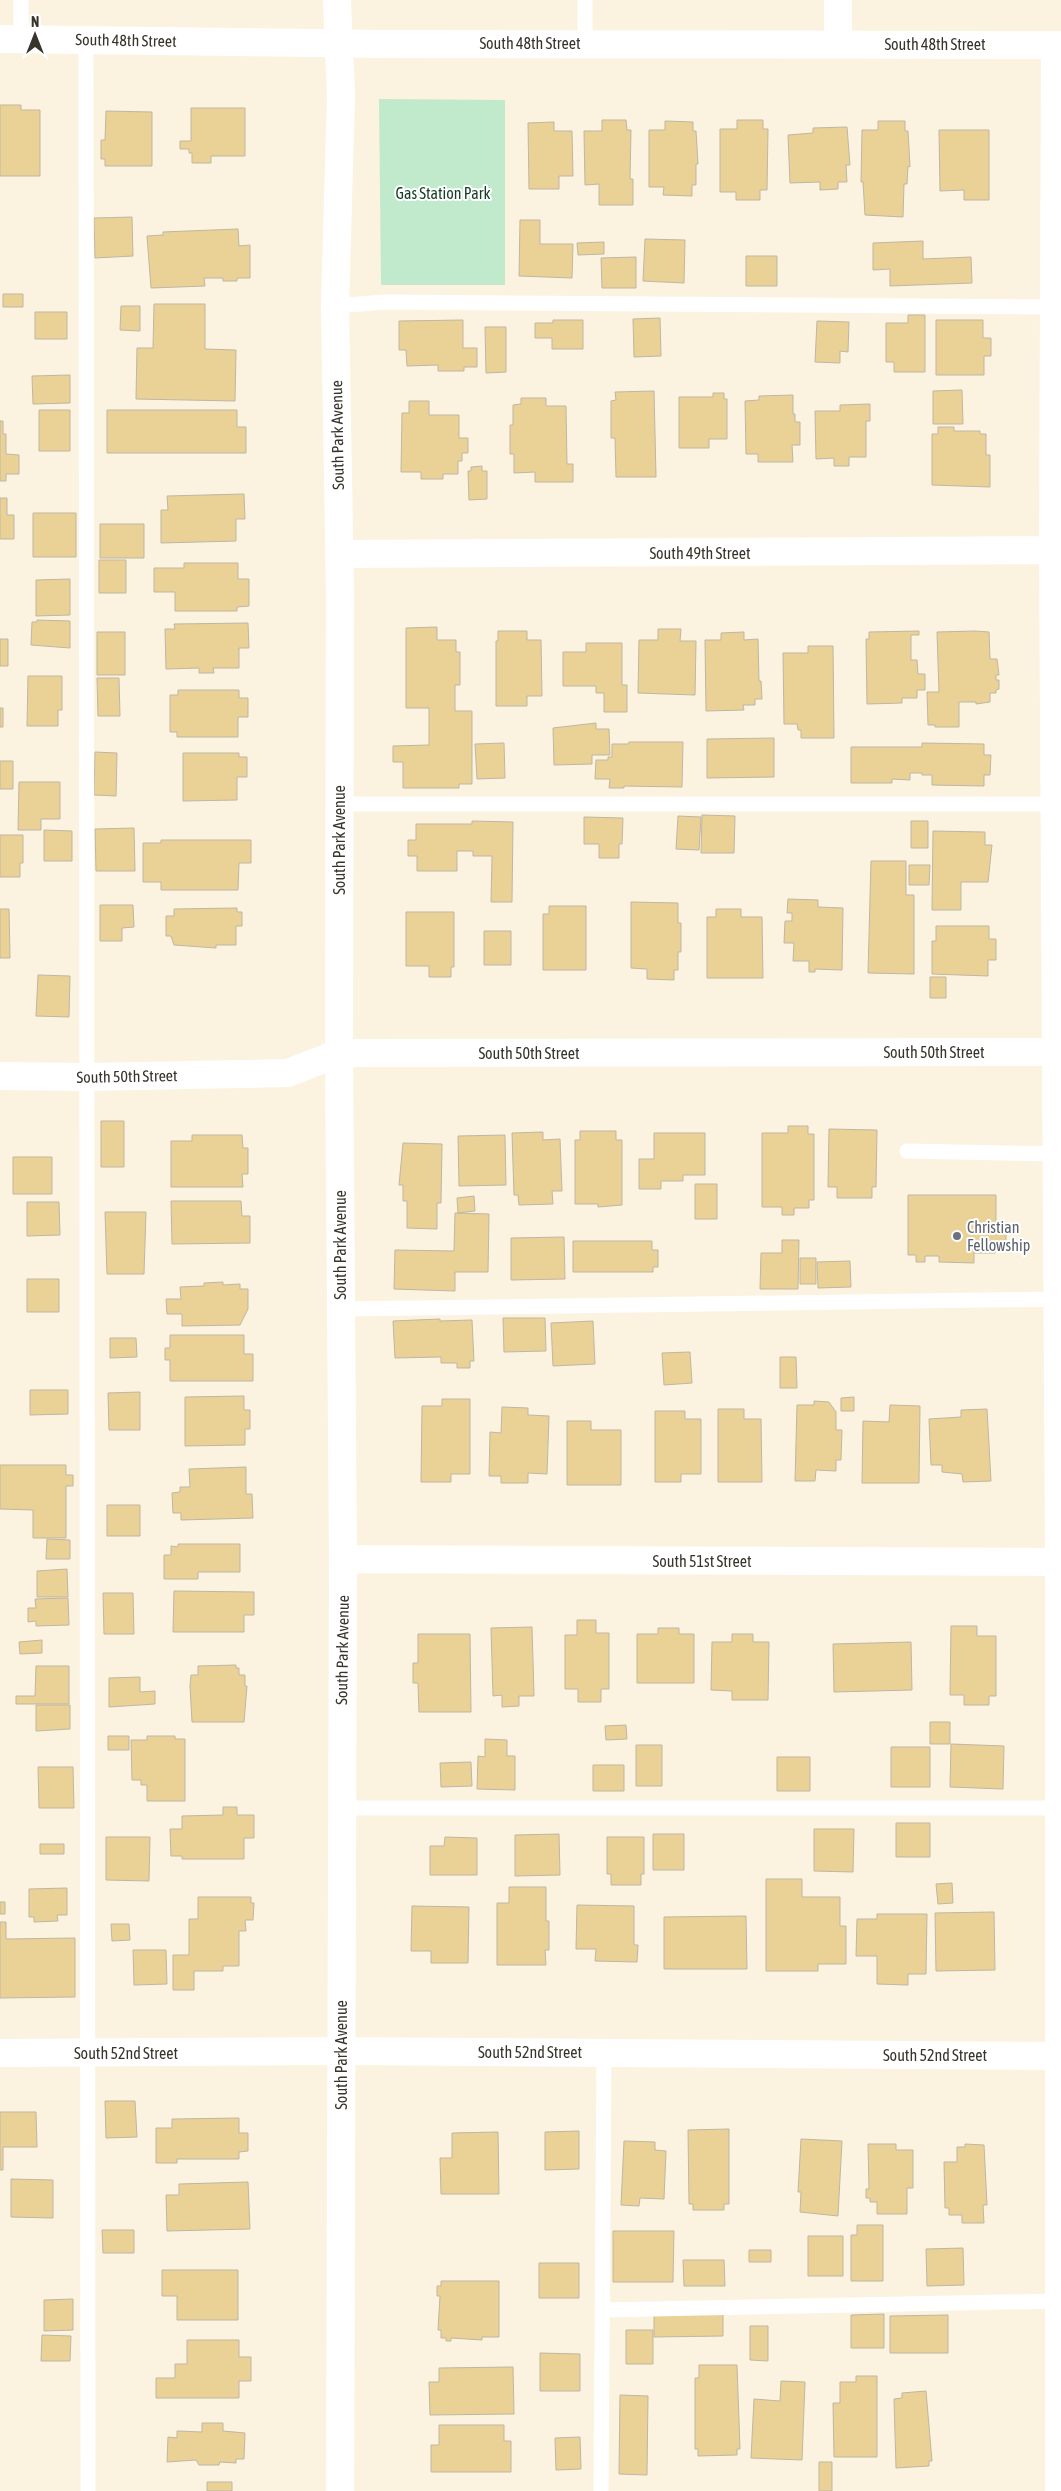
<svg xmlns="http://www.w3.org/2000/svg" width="1061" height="2491" viewBox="0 0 1061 2491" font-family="'Asap Condensed',sans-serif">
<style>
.green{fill:#c1e9cb}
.building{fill:#ead196;stroke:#bfb7a4}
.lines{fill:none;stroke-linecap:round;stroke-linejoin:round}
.lane{stroke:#fff;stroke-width:15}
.street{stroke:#fff;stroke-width:28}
.secondary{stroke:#fff;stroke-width:28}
.worship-dot{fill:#6b7280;stroke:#fff;stroke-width:2}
.labels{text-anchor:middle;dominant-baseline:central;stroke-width:4;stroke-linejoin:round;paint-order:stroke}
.street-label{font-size:16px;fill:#37342c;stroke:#fff}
.park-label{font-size:16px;fill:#133e23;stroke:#fff}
.worship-label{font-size:16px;fill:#5b616d;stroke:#fff;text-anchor:start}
</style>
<rect width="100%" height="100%" fill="#fbf3df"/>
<path class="green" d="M379,99L505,100V285H381Z"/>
<path class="building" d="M0,105H21V110H40V176H0Z
M191,108H245V156H211V163H192V153H189V149H180V141H191Z
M106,111L152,112V166H105V159H101V140H105Z
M602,120H626L627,130H631L630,179H633V205H599V184L585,185L584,131H602Z
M737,120H763V129H768L767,190H760V200H736V192H720V129H737Z
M665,121L693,122V131H696L698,164H696V185H692V196L663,195L664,187H649V130H665Z
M878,121H905V131H908L910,167L908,166L907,184H904L903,217L865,215L863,182H861L862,130H878Z
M554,122V131H572L573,176H559V189H529L528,123Z
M847,127L850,165H846L847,182H838V189L820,190V182L790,183L788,135L813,133V128Z
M939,130H989V200H964V190L940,191Z
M132,217L133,256L95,258L94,218Z
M520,220H540V244H573L572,278L519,276Z
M238,229L239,246L250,245V278H237V281H223V278H204L205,286L151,288L147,236L163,235V232Z
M645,239L685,240L684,283L643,281Z
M923,241V259L971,257L972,283L890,286V269L873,270V243Z
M604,242V254L578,255L577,243Z
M746,256H777V286H746Z
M636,257V288H602L601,258Z
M3,294H23V307H3Z
M154,304H205V349L236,350L235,401L136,399L137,348H153Z
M121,306H140V331L120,330Z
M35,312H67V339H35Z
M908,315H925V372H894V362H886V323H908Z
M660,318L661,356L634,357L633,319Z
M463,320V348H477V367H464V371H438V365L407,366L406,350H399V321Z
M553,320H583V349H552V338H535V323H553Z
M936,320H983V338H991V356H984V375H936Z
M817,321L849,322L848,352L840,351V363L815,362Z
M485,327H506V372L486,373Z
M70,375V403L33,404L32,376Z
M962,390L963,424H933V391Z
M654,391L656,477H616L615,438H611V401L616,400L615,392Z
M713,393H724V399H727V439H709V448H679V397H713Z
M793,395V414H795V422H800V445H792L793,462H758V454H746L745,401L759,400V396Z
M521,398H546V406H566L567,464H573V482H535V472L514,473V454H510V425H513V405L521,404Z
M409,401H429V415H459V438H468V453H462V461H458V474H443V479H421V472H401L402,413H409Z
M870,404V421H866V457H849V466H834V458L816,459L815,411H840V405Z
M39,410H70V451H39Z
M107,410H237V427H246V453H107Z
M0,421H3V434H6V454L19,455V474H6V481H0Z
M938,427H954V431H980V434H986V455H990V487L932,485V434H938Z
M482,466V471H487V499L469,500L468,471H471V467Z
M244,494L245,519H236V541L161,543V510H168L167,496Z
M0,498H7V515H14V539H0Z
M33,513H76V557H33Z
M100,524H144V558H100Z
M99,560H126V593H99Z
M184,563H238V579H249V606L237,607V611H175V592H154V568H184Z
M70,579V615L36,616V580Z
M37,620L70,621V648L31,645L32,622H37Z
M248,623L249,648H239V668H213L214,673H199V668L166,669L165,629H175L174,624Z
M437,627V640H456V652H460V685H455V711H472V784H459V788H403V762H393V746L429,745V708H406V628Z
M658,629H681L680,641H696L695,695L638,693L639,640H658Z
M498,631H527V640H541L542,696H527V706H496V641H498Z
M919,631V635H911V660H917L918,674H925V690H917V698H902V703L867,704L866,639H869V632Z
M975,631L989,632L990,659H997L999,675H996V680H999V689L996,690V693H990V702L976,704V702H959V727H935V725H928L927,692H939L937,632Z
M97,632H125V675H97Z
M744,632V640L758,639L759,681H761L762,699H755V705H743L744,710L706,711L705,640H721V633Z
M0,639H8V666H0Z
M586,643H622V685H627V712H604V693H596V686H563V652H586Z
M808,646H833L834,738H801V730H798L797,724H784L783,653H808Z
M28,676H62V710H58V726H27Z
M97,678H119L120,716H98Z
M178,690H239V698H248V717H238V737H177V732H170V695H178Z
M0,708H3V727H0Z
M596,723V729H609L610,755H592V764L554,765L553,728Z
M774,738V777L707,778V739Z
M629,742H683L682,787L624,786V788H609L610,779H595L596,760H608V757H612V744H628Z
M504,743L505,778L477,779L475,744Z
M922,743L984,744V755H991L990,775H984V786L932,785V775H922V773H910V780L892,779V783H851V747H922Z
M95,752L117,753L116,796L94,795Z
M183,753H239V757H247V777H237V800L183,801Z
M0,761H13V789H0Z
M19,782H60V819H41V830H18Z
M702,815L735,816L734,853H701Z
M678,816L701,817L699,850L676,849Z
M584,817L623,818L622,844H619V858H599V844H584Z
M472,821L513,822L512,902H491L492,856H473V851H457V871H417V856H408V840H416V824H472Z
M911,821H928V848H911Z
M134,828L135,871H96L95,829Z
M44,830L72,831V861H44Z
M933,831L985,832V845H992L988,882H961V910H932Z
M0,835H23V863H20V877H0Z
M161,840H251V863H239L238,890H161V882H143V843H161Z
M871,861H906V895H914V974L868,973Z
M909,865H930L929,885H909Z
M788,899L818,900V907L843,908L842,970L815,969V972H809V961H793L794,943H784L785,921H792V913H787Z
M631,902L678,903V923H681V952H678V970H674V980L647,979V969L631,968Z
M100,905H133L134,927L122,928V941H100Z
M549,906H586V970H543V914H549Z
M237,908V912H242V926H236V945H216V948L174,945L171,936H166V916H174V909Z
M0,909H9L10,958H0Z
M716,909H741V917H762L763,978H707V917H716Z
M406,912H454V967H451V977H429V966H406Z
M936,926H989V939H996V960H988V976L932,974V941H936Z
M484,931H511V965H484Z
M38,975L70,976L69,1017L36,1016Z
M930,977H946V998H930Z
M101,1121H124V1167H101Z
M788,1126H808V1134H814V1200H809V1208H794V1215H782V1207H762V1133H788Z
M829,1129L877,1130L876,1187H872V1198H837V1187H828Z
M580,1131H616V1140H622V1205L598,1207V1204H575V1140H580Z
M543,1132V1140L560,1139L562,1191H552L553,1204L519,1205L518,1195H514L512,1133Z
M654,1133H705V1175H683V1181H661V1189H639V1159H654Z
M192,1135H242L243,1148H248V1174H242L243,1187H171V1141H192Z
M505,1135L506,1185L459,1186L458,1136Z
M403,1143L442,1144L441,1203H437V1229L407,1228V1201H403V1185H399Z
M13,1157H52V1194H13Z
M695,1184H717V1219H695Z
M908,1195H996V1223H1006V1248H995V1253H974V1263L939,1262V1256H925V1262H916V1255H908Z
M474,1196L475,1211L458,1213L457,1198Z
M171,1201H241L242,1216H250V1243L172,1244Z
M27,1202H59L60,1235L27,1236Z
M105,1212H146L144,1274H107Z
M455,1213L489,1214L488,1272H455V1291L394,1289L395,1250L454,1251Z
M564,1237L565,1279L511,1280V1238Z
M782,1240H799L798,1289H760L761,1253H782Z
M573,1241H652V1250H658V1267H653V1272H573Z
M800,1258H816V1284H800Z
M850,1261L851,1287L818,1288L817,1262Z
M27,1279H59V1312H27Z
M223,1282V1285L240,1284V1289H248V1309L240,1325L182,1326V1314H167L166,1299H181L180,1287L204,1286V1283Z
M503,1318H545L546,1351L504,1352Z
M440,1319V1321L472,1320L474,1361H470V1368H457V1363H441V1357L395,1358L393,1321Z
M593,1321L595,1364L553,1366L551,1323Z
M170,1335H244V1354H253V1381H170V1360H165V1348H170Z
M110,1338H136L137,1357L110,1358Z
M690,1352L692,1383L664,1385L662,1353Z
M780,1357H796L797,1388H780Z
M30,1390H68V1414L30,1415Z
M140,1392V1430H109L108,1393Z
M244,1396V1410H250V1429H245V1445L185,1446V1397Z
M854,1397V1411H841V1398Z
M442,1399H470V1474H451V1482H421L422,1406H442Z
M814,1401L829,1402L836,1412V1430H842L841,1460H836V1471L816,1470L815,1481H795L797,1405H814Z
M890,1405L920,1406L919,1483H862L863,1421L889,1422Z
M502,1407L528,1408V1415L549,1416L547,1474L528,1473V1483H501V1476H489L490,1432L501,1433Z
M718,1409H744V1419H761L762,1482H718Z
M987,1409L991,1481L963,1482L962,1474L942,1472V1465H931L929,1419L961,1417V1410Z
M655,1411H685V1419H701V1474H681V1482H655Z
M567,1421H591V1430H621V1485H567Z
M0,1465H66V1475H73V1486H66V1538H33V1510L0,1509Z
M246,1467V1494H252L253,1518L181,1520V1513H173L172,1493L180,1492V1487H190L189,1469Z
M107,1505H140V1536H107Z
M47,1539L70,1540V1559H46Z
M178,1544H240V1572H198V1579H164V1555H171V1546L178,1547Z
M67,1569L68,1597H37V1571Z
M174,1591L254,1592V1615H244V1632H173Z
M103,1593H133L134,1634H104Z
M68,1598L69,1625L36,1626V1621L28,1622V1608H36L35,1599Z
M577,1620H596V1633H609V1689H601V1702H578V1689H565V1635H577Z
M951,1626H977V1636H996V1696H989V1705H964V1695H950Z
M532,1627L534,1696H519V1706L502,1707V1695L493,1696L491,1628Z
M658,1628H679V1634H694V1683H637V1634H658Z
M418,1634H470L471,1712H419L418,1683H413V1663H418Z
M732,1634H753V1642H769L768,1700H732V1691L711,1690L712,1642H732Z
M42,1640V1653L20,1654L19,1642Z
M911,1642L912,1690L834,1692L833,1644Z
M236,1665V1668H239V1675H245V1686H247L244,1722H192L190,1686L191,1675H198V1666Z
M36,1666H69V1704H16V1696H35Z
M140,1677V1692L155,1691V1704L109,1707V1678Z
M36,1705H70V1729L36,1731Z
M930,1722H950V1744H930Z
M626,1725L627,1739L606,1740L605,1726Z
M108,1736H129V1750H108Z
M147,1736H175V1739H185V1801H147V1785H141V1780H132L131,1740H147Z
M485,1739L507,1740V1756H515V1790L477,1789L478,1756L485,1757Z
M951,1744L1004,1746L1003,1789L950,1787Z
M636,1745H662V1786H636Z
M891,1747H930V1787H891Z
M777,1757H810V1791H777Z
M471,1762L472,1786L441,1787L440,1763Z
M593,1765H624V1791H593Z
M38,1767H73L74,1808H39Z
M223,1807H237V1815H254V1838H244V1859H182V1856H171L170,1829H182V1816L223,1815Z
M896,1823H930V1857H896Z
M814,1829H854L853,1872L814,1871Z
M559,1834L560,1875L515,1876V1835Z
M653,1834H684V1870H653Z
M106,1837H150L149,1881L106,1880Z
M445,1837L477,1838V1875H430V1846H444Z
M607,1837H644V1874H641V1885H611V1874H607Z
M40,1844H64V1854H40Z
M766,1879H802V1897H840V1926H846V1964H818V1971H766Z
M952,1883L953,1903L938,1904L936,1884Z
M509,1887H546V1921H549V1950H545L546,1965H497V1903H509Z
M67,1888V1915H57L58,1921L34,1922V1917H29V1889Z
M198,1897H251V1903H254L253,1920H245L246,1931H239V1966H223V1971H194V1990H173V1955H189V1919H198Z
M0,1902H5V1914H0Z
M577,1905L634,1906V1945H638L637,1962L595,1961L596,1949H576Z
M412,1906L469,1907L468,1963H431V1951H411Z
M994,1912L995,1970L936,1971L935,1913Z
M877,1914H927L926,1974H908V1985L877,1984V1956H856L857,1919H877Z
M746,1916L747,1969H664V1917Z
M0,1922H6V1939L75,1938V1997L0,1998Z
M111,1924H129L130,1940L112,1941Z
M133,1950H166L167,1984L134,1985Z
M105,2101H135L137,2137L106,2138Z
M0,2112H36L37,2147H3V2170H0Z
M239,2118V2133H248V2151L239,2152V2159H177V2163H156V2128H172V2119Z
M729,2129V2204H724V2210H693V2204H689L688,2130Z
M579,2131V2169L545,2170V2132Z
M498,2132L499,2194H441L440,2158H452V2133Z
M801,2139L842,2141L838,2216L800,2212L801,2192H798Z
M624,2141L655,2142V2150L666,2151L664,2199L640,2198L639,2206L621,2205Z
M868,2144H896V2150H913V2188H907V2214H877V2202H870V2198H866V2189H869Z
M965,2144L984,2145L987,2205H983L984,2223H962V2215H949V2208H945L944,2162H957V2147H965Z
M11,2179L53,2180V2218L11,2217Z
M248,2182L250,2229L167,2231L166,2195H179V2184Z
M857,2225H883V2281H851V2235H857Z
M102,2230H134V2253H103Z
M613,2231H674L673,2282H613Z
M808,2236H843V2276H808Z
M963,2248L964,2285L927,2286L926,2249Z
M749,2250H771V2262H749Z
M683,2260H724L725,2286H684Z
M539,2263H579V2298H539Z
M162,2270H238V2320H177V2296H162Z
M441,2281H499V2337H482V2340L451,2338V2341H446V2338H441V2330H438L440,2296H437V2286H441Z
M73,2299V2330L44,2331V2300Z
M723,2314V2336L654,2337V2315Z
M884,2314V2348H851V2315Z
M948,2315V2353H890V2316Z
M750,2326H768V2361L750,2360Z
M626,2330H653V2364H626Z
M42,2335L71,2336L70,2361H41Z
M187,2340H239V2357H251V2381H239V2398H156V2378H175V2364H187Z
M540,2353L580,2354V2391H540Z
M699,2365H737L740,2449H737V2455L698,2456V2449H695V2378H699Z
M513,2367L514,2414L430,2415L429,2382H439V2368Z
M856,2376H877V2457H834L833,2403H840V2382H856Z
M781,2381L805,2382L802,2460L751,2458L754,2399L780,2401Z
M926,2391L932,2461H929V2466L896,2468L894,2399L902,2398V2393Z
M620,2395L648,2396L647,2475L619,2474Z
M202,2423H223V2431L245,2433L244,2459H236V2463L220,2462L219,2465H199L196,2460L167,2462L168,2437L177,2438V2431L202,2432Z
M439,2425H504V2441H511V2472H431V2445H439Z
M580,2437L581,2469L556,2470L555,2438Z
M819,2462H832V2491H819Z
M207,2482H232V2491H207Z"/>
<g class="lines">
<path class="lane" d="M21,39V0
M86,40L88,2491
M585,43V0
M335,306L385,302L1060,307
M339,804H1060
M907,1151L1057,1154
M341,1309L1061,1299
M341,1808H1061
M602,2310L1061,2301
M601,2491L604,2053"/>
<path class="street" d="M337,0L341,96L335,306L340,592L339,1053L343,1559L340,2491
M1055,45L1053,550L1059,1562V2491
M339,554L1061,550
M0,1076L87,1077L288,1073L339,1053L1061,1052
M343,1559L1061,1562
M0,2053L341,2051L1061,2056"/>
<path class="secondary" d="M838,0V43
M0,39L385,44L1061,45"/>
</g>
<circle class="worship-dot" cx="957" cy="1236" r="5"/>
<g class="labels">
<g class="street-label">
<text transform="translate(126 40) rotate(1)">South 48th Street</text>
<text x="530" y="43">South 48th Street</text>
<text x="935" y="44">South 48th Street</text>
<text transform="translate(337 435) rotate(-91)">South Park Avenue</text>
<text x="700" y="553">South 49th Street</text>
<text transform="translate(339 840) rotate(-90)">South Park Avenue</text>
<text x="934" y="1052">South 50th Street</text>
<text x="529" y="1053">South 50th Street</text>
<text transform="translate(127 1076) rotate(-1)">South 50th Street</text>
<text transform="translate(340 1245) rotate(-90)">South Park Avenue</text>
<text x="702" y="1561">South 51st Street</text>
<text transform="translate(342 1650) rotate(-89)">South Park Avenue</text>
<text x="530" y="2052">South 52nd Street</text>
<text x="126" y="2053">South 52nd Street</text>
<text transform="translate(341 2055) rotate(-90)">South Park Avenue</text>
<text x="935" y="2055">South 52nd Street</text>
</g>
<g class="park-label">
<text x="443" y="193">Gas Station Park</text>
</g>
<g class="worship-label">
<text x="967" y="1227">Christian<tspan x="967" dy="18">Fellowship</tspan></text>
</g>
</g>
<g transform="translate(35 35)" stroke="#ffffff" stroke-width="4" paint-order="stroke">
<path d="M0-4L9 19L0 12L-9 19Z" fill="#37342c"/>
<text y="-8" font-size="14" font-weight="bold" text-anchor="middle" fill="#37342c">N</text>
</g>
</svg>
